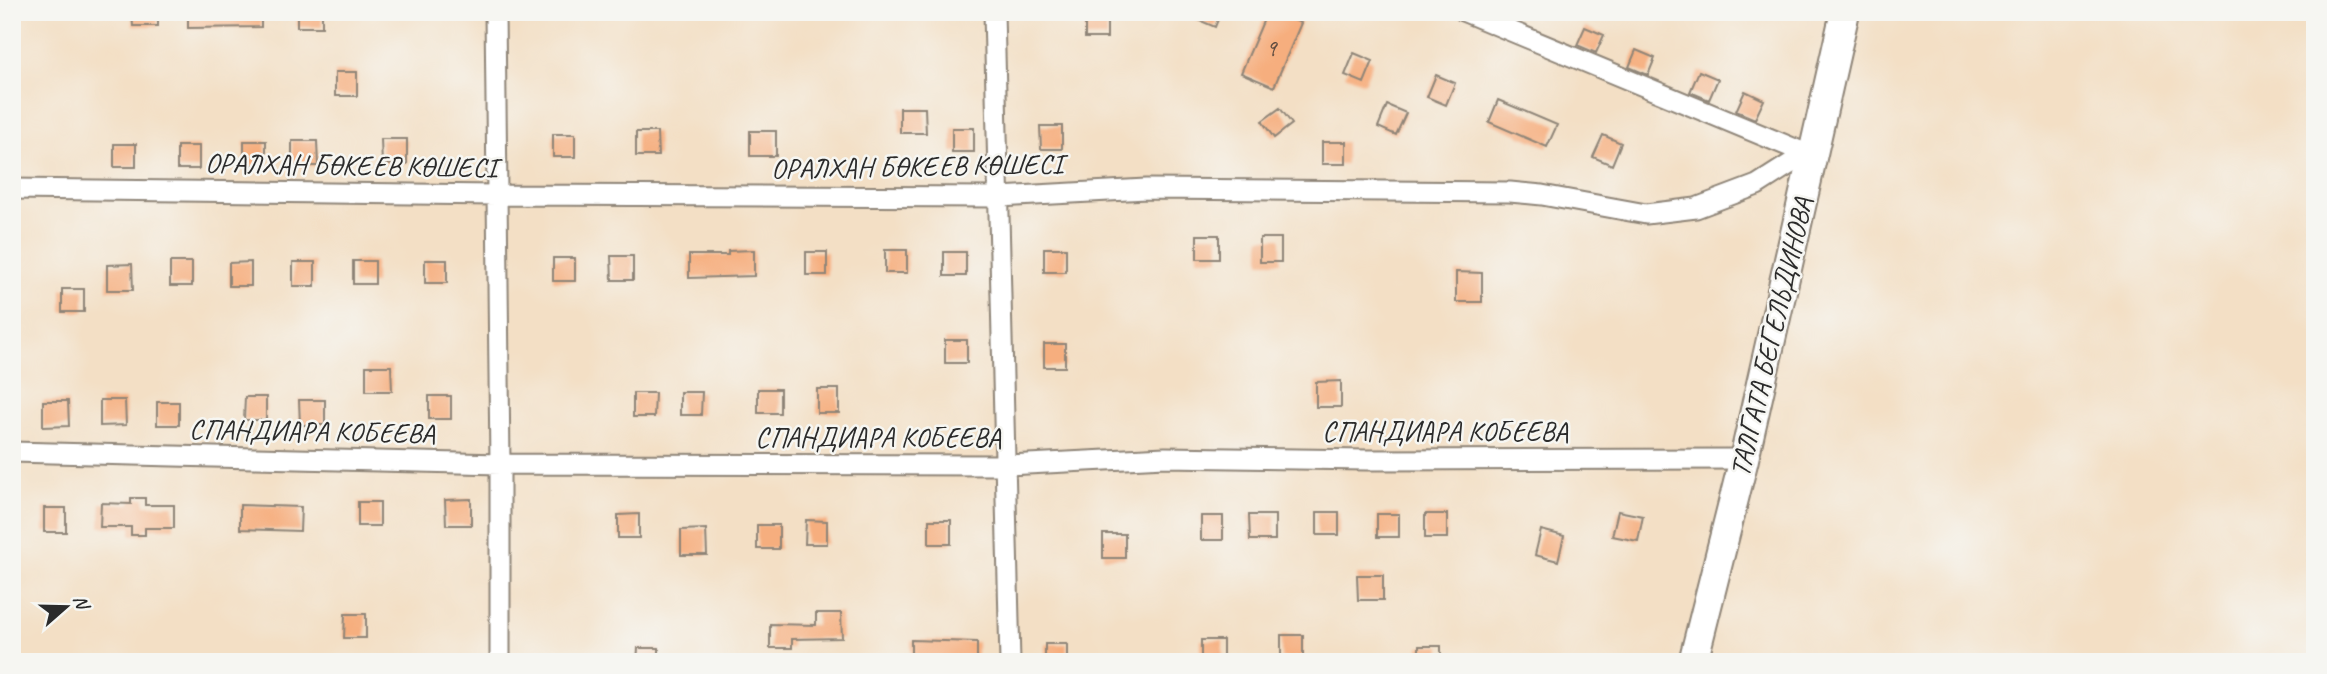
<svg xmlns="http://www.w3.org/2000/svg" width="2327" height="674" viewBox="0 0 2327 674" font-family="Caveat,sans-serif">
<style>
.building{fill:#f6ae7e}
.lines{fill:none;stroke-linecap:round;stroke-linejoin:round}
.street-casing{stroke:#8f8578;stroke-width:23}
.secondary-casing{stroke:#8f8578;stroke-width:32}
.street{stroke:#fff;stroke-width:19}
.secondary{stroke:#fff;stroke-width:28}
.labels{text-anchor:middle;dominant-baseline:central;stroke-width:5;stroke-linejoin:round;paint-order:stroke}
.number-label{font-size:24px;fill:#5e4c40}
.street-label{font-size:28px;fill:#2b2b2b;stroke:#f6f6f2}
</style>
<rect width="100%" height="100%" fill="#f6f6f2"/>
<filter id="ink" filterUnits="userSpaceOnUse"><feTurbulence type="fractalNoise" baseFrequency=".0143" numOctaves="2"/><feDisplacementMap in="SourceGraphic" scale="14" xChannelSelector="R" yChannelSelector="G"/><feConvolveMatrix kernelMatrix="1 2 1 2 8 2 1 2 1" color-interpolation-filters="sRGB"/></filter>
<filter id="wash" filterUnits="userSpaceOnUse"><feTurbulence type="fractalNoise" baseFrequency=".00686" numOctaves="4" result="noise"/><feDisplacementMap in="SourceGraphic" scale="28" xChannelSelector="R" yChannelSelector="G"/><feGaussianBlur stdDeviation="1.57" result="paint"/><feColorMatrix in="noise" values="0 0 0 0 0 0 0 0 0 0 0 0 0 0 0 0 0 1.4 0 .05"/><feComposite in="paint" operator="in"/></filter>
<g filter="url(#wash)">
<rect width="100%" height="100%" fill="#f3dfc5"/>
<g id="blocks">
<path class="building" d="M132,12H158V26H133Z
M188,12H261V27L188,28Z
M297,12H322V27H297Z
M1180,12H1221L1215,27Z
M1267,12H1275L1301,23L1274,87L1241,73Z
M1085,14H1107V38H1085Z
M1585,27L1604,35L1596,53L1577,45Z
M1636,50L1655,58L1648,75L1629,67Z
M1354,53L1373,61L1364,83L1345,75Z
M1699,71L1718,79L1709,100L1690,92Z
M335,72H357V96H335Z
M1436,75L1455,83L1446,105L1427,97Z
M1745,91L1764,100L1755,119L1736,111Z
M1498,100L1557,125L1547,147L1489,122Z
M1387,105L1406,113L1396,135L1378,127Z
M900,108H925L926,133H900Z
M1280,108L1292,124L1274,138L1262,121Z
M1040,126H1062V149H1041Z
M952,128H974V152H952Z
M750,131H776V156H750Z
M636,132H657L658,156H636Z
M553,134H575V157H553Z
M1603,135L1621,143L1612,165L1593,157Z
M381,139H407V164L382,165Z
M244,141H266V165H244Z
M292,141H317L318,166H292Z
M1322,142H1346V164H1322Z
M114,144H136V167H114Z
M177,146H199V169H177Z
M1197,235H1219V259H1197Z
M1260,238H1281V262H1260Z
M1044,248H1066V272H1044Z
M754,250V276L689,278V255H728V251Z
M885,250H907V273H885Z
M806,252H827V275H806Z
M944,252H966V276H944Z
M611,256H633V280H612Z
M553,258H575V281H553Z
M425,260H447V283H425Z
M353,261H375V284H353Z
M170,262H192V286H170Z
M251,262V286H229V263Z
M293,262H315V286H293Z
M132,264L133,290H107V265Z
M1456,272L1482,273V302H1456Z
M62,289H84V312H62Z
M945,340H967V363H945Z
M1044,344H1065V367H1044Z
M366,366H391L392,391H366Z
M1341,381V407H1316V382Z
M758,389H780V413H758Z
M817,389H839V413H817Z
M680,392H702L701,415H680Z
M633,393H655L654,417H633Z
M429,396H451V419H429Z
M245,397H266V420H244Z
M100,400H125L126,425L100,426Z
M299,400H325V425H300Z
M43,401H68L69,426L43,427Z
M157,402H179V425H157Z
M131,498H145V505H174V528H145V535H131V527H100L101,503L131,504Z
M471,499V525H446L445,500Z
M358,502H380V526H358Z
M240,505L301,507L300,531L240,529Z
M44,508H66V532H44Z
M1618,511L1643,516L1638,541L1612,536Z
M1317,512H1339V535H1317Z
M639,514V538H618V515Z
M1377,514H1399V537H1377Z
M1425,514H1447V538H1425Z
M1249,515H1275V540H1250Z
M1201,516H1223V540H1201Z
M806,520L827,521V544H805Z
M929,520H951V544H929Z
M757,525H779V549H757Z
M706,529L707,555H681V530Z
M1541,530L1564,536L1558,561L1535,555Z
M1103,534H1125V558H1103Z
M1357,575H1383V600H1358Z
M816,613H841L842,638L792,639V648H770V624L816,625Z
M345,614H366V638H344Z
M1281,635H1303V658H1281Z
M911,640L977,642V662H911Z
M1201,640H1223V662H1201Z
M1045,644H1067V662H1045Z
M1419,646H1441V662H1419Z
M638,648H659V662H637Z"/>
</g>
</g>
<g filter="url(#ink)">
<use href="#blocks" fill-opacity="0" stroke="#8f8578" stroke-width="2"/>
<g class="lines">
<g class="street-casing">
<path id="street" d="M495,12L500,464V662
M994,12L1010,662
M1465,12L1812,156
M12,189L496,195L1000,197L1146,189L1510,192L1542,195L1646,214L1696,208L1757,185L1807,153
M12,452L500,464L1007,465L1165,457L1367,460L1744,459"/>
</g>
<g class="secondary-casing">
<path id="secondary" d="M1693,662L1744,459L1845,12"/>
</g>
<use href="#street" class="street"/>
<use href="#secondary" class="secondary"/>
</g>
</g>
<g class="labels">
<g class="number-label">
<text x="1271" y="48">9</text>
</g>
<g class="street-label">
<text transform="translate(351 165) rotate(1)">ОРАЛХАН БӨКЕЕВ КӨШЕСІ</text>
<text transform="translate(917 166) rotate(-1)">ОРАЛХАН БӨКЕЕВ КӨШЕСІ</text>
<text transform="translate(1771 337) rotate(-77)">ТАЛГАТА БЕГЕЛЬДИНОВА</text>
<text transform="translate(312 431) rotate(1)">СПАНДИАРА КОБЕЕВА</text>
<text x="1445" y="431">СПАНДИАРА КОБЕЕВА</text>
<text x="878" y="437">СПАНДИАРА КОБЕЕВА</text>
</g>
</g>
<rect width="2327" height="674" fill="none" stroke="#f6f6f2" stroke-width="42"/>
<g transform="translate(66 607) rotate(70)" stroke="#f6f6f2" stroke-width="5" paint-order="stroke">
<path d="M0-5L12 26L0 18L-12 26Z" fill="#2b2b2b"/>
<text y="-10" font-size="19" font-weight="bold" text-anchor="middle" fill="#2b2b2b">N</text>
</g>
</svg>
